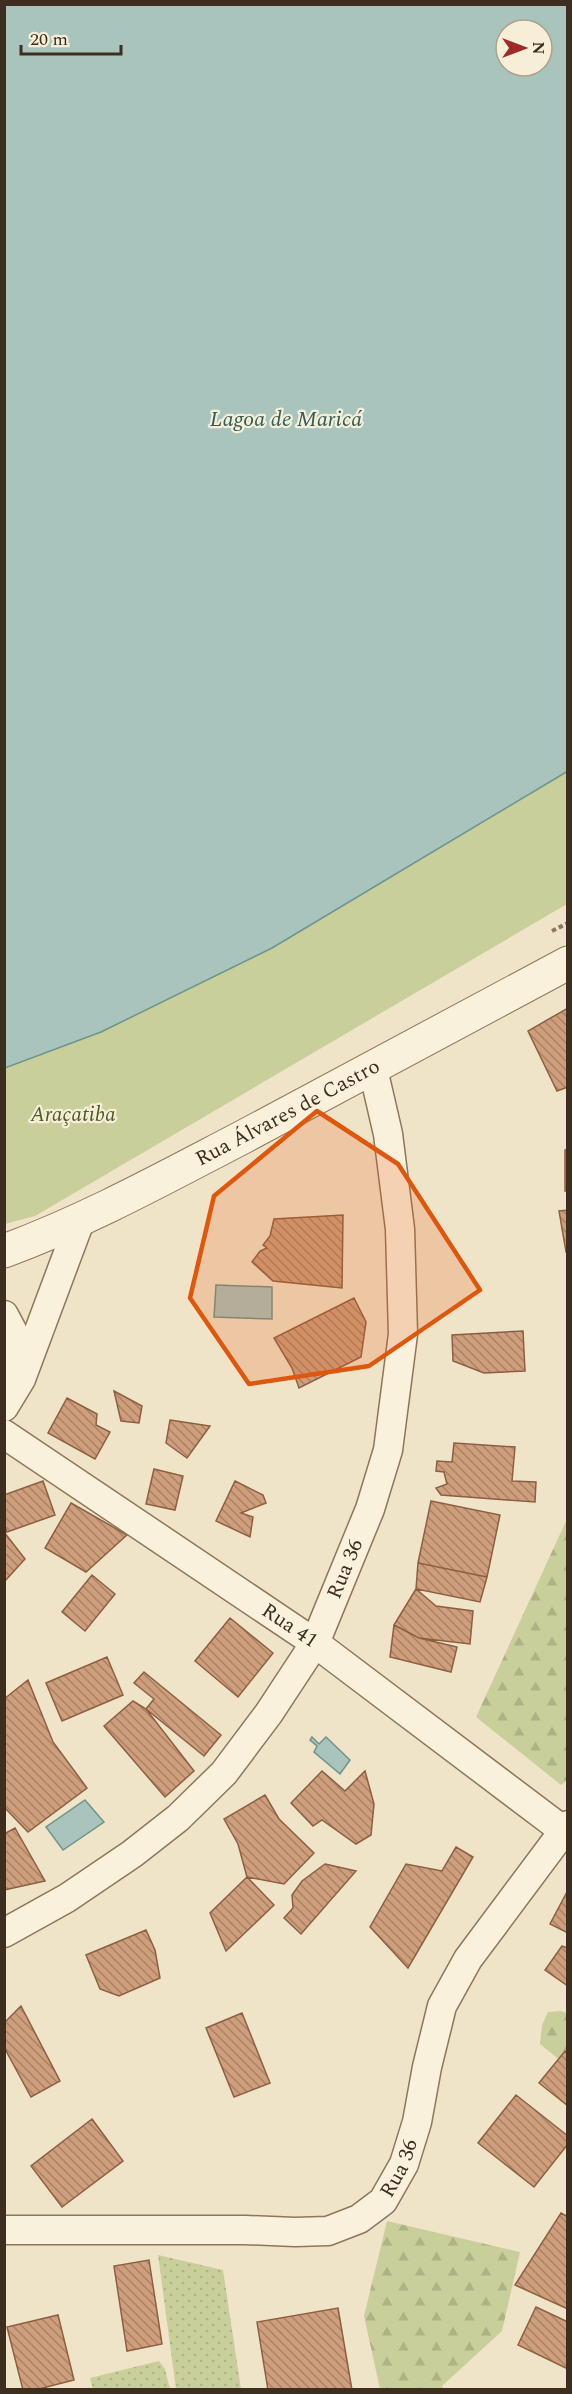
<svg xmlns="http://www.w3.org/2000/svg" width="572" height="2394" viewBox="0 0 572 2394" font-family="Spectral,serif">
<style>
.grass{fill:url(#grass-dots)}
.forest{fill:url(#forest-firs)}
.park{fill:#c9cf9b}
.water{fill:#a9c4bc;stroke:#6f938a;stroke-width:1.5;fill-rule:evenodd}
.building{fill:url(#building-back-hatch);stroke:#8d5f41;stroke-width:1.5}
.lines{fill:none;stroke-linecap:round;stroke-linejoin:round}
.minor-casing{stroke:#8d765c;stroke-width:31}
.tertiary-casing{stroke:#8d765c;stroke-width:35}
.path{stroke:#8d765c;stroke-width:4;stroke-dasharray:4.5 3;stroke-linecap:butt}
.minor{stroke:#faf1dc;stroke-width:28}
.tertiary{stroke:#faf1dc;stroke-width:33}
.marked{fill:#df570d;fill-opacity:0.2;stroke:#df570d;stroke-width:4.5;stroke-linejoin:round}
.labels{text-anchor:middle;dominant-baseline:central;stroke-width:4.5;stroke-linejoin:round;paint-order:stroke}
.street-label{font-size:21px;fill:#3d2e20;stroke:#f7eed8}
.park-label{font-size:21px;font-style:italic;fill:#4d5a26;stroke:#f7eed8}
.water-label{font-size:22px;font-style:italic;fill:#2f5d5a;stroke:#f7eed8}
</style>
<defs>
<pattern id="grass-dots" width="8" height="8" patternUnits="userSpaceOnUse" patternTransform="scale(1.5)"><rect width="8" height="8" fill="#c9cf9b"/><path d="M2 2h.1M6 6h.1" fill="none" stroke="#aeb285" stroke-width="1.8" stroke-linecap="round"/></pattern>
<pattern id="forest-firs" width="22" height="20" patternUnits="userSpaceOnUse" patternTransform="scale(1.5)"><rect width="22" height="20" fill="#c9cf9b"/><path d="M5 1l3.5 6h-7zM16 11l3.5 6h-7z" fill="#aeb285"/></pattern>
<pattern id="building-back-hatch" width="6" height="6" patternUnits="userSpaceOnUse" patternTransform="scale(1.5)"><rect width="6" height="6" fill="#cf9f7d"/><path d="M-1 5l2 2M0 0l6 6M5-1l2 2" fill="none" stroke="#a98266"/></pattern>
</defs>
<rect width="100%" height="100%" fill="#f0e4c8"/>
<path class="grass" d="M158,2255L223,2270L241,2389H176Z
M159,2361L165,2369L170,2389H93L90,2378Z"/>
<path class="forest" d="M567,1519L568,1780L561,1785L476,1717Z
M561,2011L567,2013V2066L540,2044L542,2025L548,2012Z
M387,2221L520,2252L502,2331L442,2386L444,2389H380L364,2316Z"/>
<path class="park" d="M567,771V904L35,1216L5,1224V1068L101,1032L271,948Z"/>
<path class="water" d="M5,4L567,5L568,771L272,948L101,1032L5,1068ZM506,30H542V66H506Z
M216,1285L272,1287V1319L214,1317Z
M312,1737L319,1744L326,1737L350,1760L340,1774L314,1752L317,1746L310,1740Z
M85,1800L104,1822L63,1850L46,1827Z"/>
<path class="building" d="M568,1008V1087L557,1091L528,1031Z
M568,1149V1191H565V1150Z
M568,1210V1251L566,1252L559,1211Z
M343,1215L342,1288L273,1281L252,1262L260,1251L267,1248L263,1245L270,1236L274,1219Z
M354,1298L366,1322L361,1357L299,1388L292,1368L274,1338Z
M523,1331L525,1371L484,1373L453,1361L452,1335Z
M114,1391L142,1406L139,1423L121,1421Z
M67,1398L97,1414L96,1425L110,1432L95,1459L48,1433Z
M170,1420L210,1426L187,1458L166,1443Z
M454,1443L515,1447L512,1481L536,1482L535,1502L441,1495L436,1488L447,1484L444,1472L436,1471L437,1461L452,1462Z
M154,1469L183,1476L175,1510L146,1504Z
M43,1481L55,1515L7,1532L4,1525V1495Z
M235,1481L263,1495L266,1503L241,1513L253,1517L250,1537L216,1521Z
M431,1501L500,1515L487,1577L418,1563Z
M71,1503L127,1535L86,1572L45,1548Z
M4,1532L25,1559L4,1582Z
M418,1563L487,1577L480,1602L416,1589Z
M92,1575L115,1594L85,1631L62,1612Z
M416,1589L436,1606L473,1611L470,1644L419,1638L394,1625Z
M230,1618L273,1653L238,1697L195,1661Z
M394,1625L419,1638L457,1647L451,1672L390,1657Z
M107,1657L123,1695L62,1721L46,1683Z
M144,1672L221,1735L204,1756L146,1709L154,1699L134,1683Z
M28,1680L53,1742L87,1788L28,1832L4,1807V1699Z
M133,1701L146,1709L194,1771L165,1797L104,1726Z
M322,1771L345,1791L365,1771L374,1804L371,1835L356,1844L322,1820L313,1826L291,1803Z
M265,1795L279,1819L314,1853L284,1884L247,1877L238,1844L224,1819Z
M15,1828L45,1881L4,1890V1834Z
M456,1847L473,1857L408,1968L370,1927L406,1864L442,1871Z
M325,1864L356,1871L301,1934L284,1918L293,1908L292,1895L302,1881Z
M247,1877L274,1905L226,1951L210,1913Z
M568,1890V1933L550,1924Z
M146,1930L155,1950L160,1978L119,1996L100,1989L86,1955Z
M562,1946L568,1948V1986L545,1970Z
M21,2006L60,2081L31,2097L4,2047V2023Z
M242,2013L270,2083L234,2097L206,2028Z
M565,2051L568,2054V2106L539,2083Z
M516,2095L568,2136V2144L534,2187L478,2143Z
M92,2119L123,2161L62,2207L31,2166Z
M561,2213L568,2217V2309L515,2285Z
M149,2260L162,2344L127,2351L114,2266Z
M536,2307L568,2322V2369L518,2345Z
M338,2308L352,2390H268L257,2322Z
M58,2315L74,2380L35,2390H23L7,2327Z"/>
<g class="lines">
<g class="minor-casing">
<g id="minor">
<path d="M4,1315L13,1332L20,1377"/>
<path d="M4,1407L21,1379L80,1221"/>
<path id="s1" d="M4,1434L315,1643L564,1831"/>
<path id="s2" d="M4,1933L67,1898L132,1854L178,1818L224,1773L269,1713L315,1643L370,1509L388,1450L403,1334L400,1229L388,1134L373,1069"/>
<path id="s3" d="M4,2230H245L295,2232L328,2231L359,2219L383,2201L404,2164L417,2122L427,2067L442,2006L468,1959L568,1825"/>
</g>
</g>
<g class="tertiary-casing">
<g id="tertiary">
<path id="s4" d="M4,1251C88,1220 164,1178 243,1137C351,1080 459,1021 568,963"/>
</g>
</g>
<path class="path" d="M552,931L568,923"/>
<use href="#minor" class="minor"/>
<use href="#tertiary" class="tertiary"/>
</g>
<path class="marked" d="M317,1111L398,1164L480,1290L369,1366L249,1384L190,1298L214,1196Z"/>
<g class="labels">
<g class="street-label">
<text stroke="none"><textPath href="#s4" startOffset="316">Rua Álvares de Castro</textPath></text>
<text stroke="none"><textPath href="#s2" startOffset="512">Rua 36</textPath></text>
<text stroke="none"><textPath href="#s1" startOffset="344">Rua 41</textPath></text>
<text stroke="none"><textPath href="#s3" startOffset="424">Rua 36</textPath></text>
</g>
<g class="park-label">
<text x="73" y="1115">Araçatiba</text>
</g>
<g class="water-label">
<text x="286" y="419">Lagoa de Maricá</text>
</g>
</g>
<rect width="572" height="2394" fill="none" stroke="#3d2e20" stroke-width="12"/>
<g transform="translate(524 48) rotate(90)"><circle r="28" fill="#f7eed8" stroke="#ada18e" stroke-width="1.5"/>
<path d="M0-4.5L10 22L0 15L-10 22Z" fill="#9e2a2b"/>
<text y="-9" font-size="16" font-weight="bold" text-anchor="middle" fill="#3d2e20">N</text>
</g>
<path d="M21 45v9h100v-9" fill="none" stroke="#3d2e20" stroke-width="3"/>
<text x="30" y="45" font-size="18" fill="#3d2e20" stroke="#f7eed8" stroke-width="4.5" paint-order="stroke">20 m</text>
</svg>
